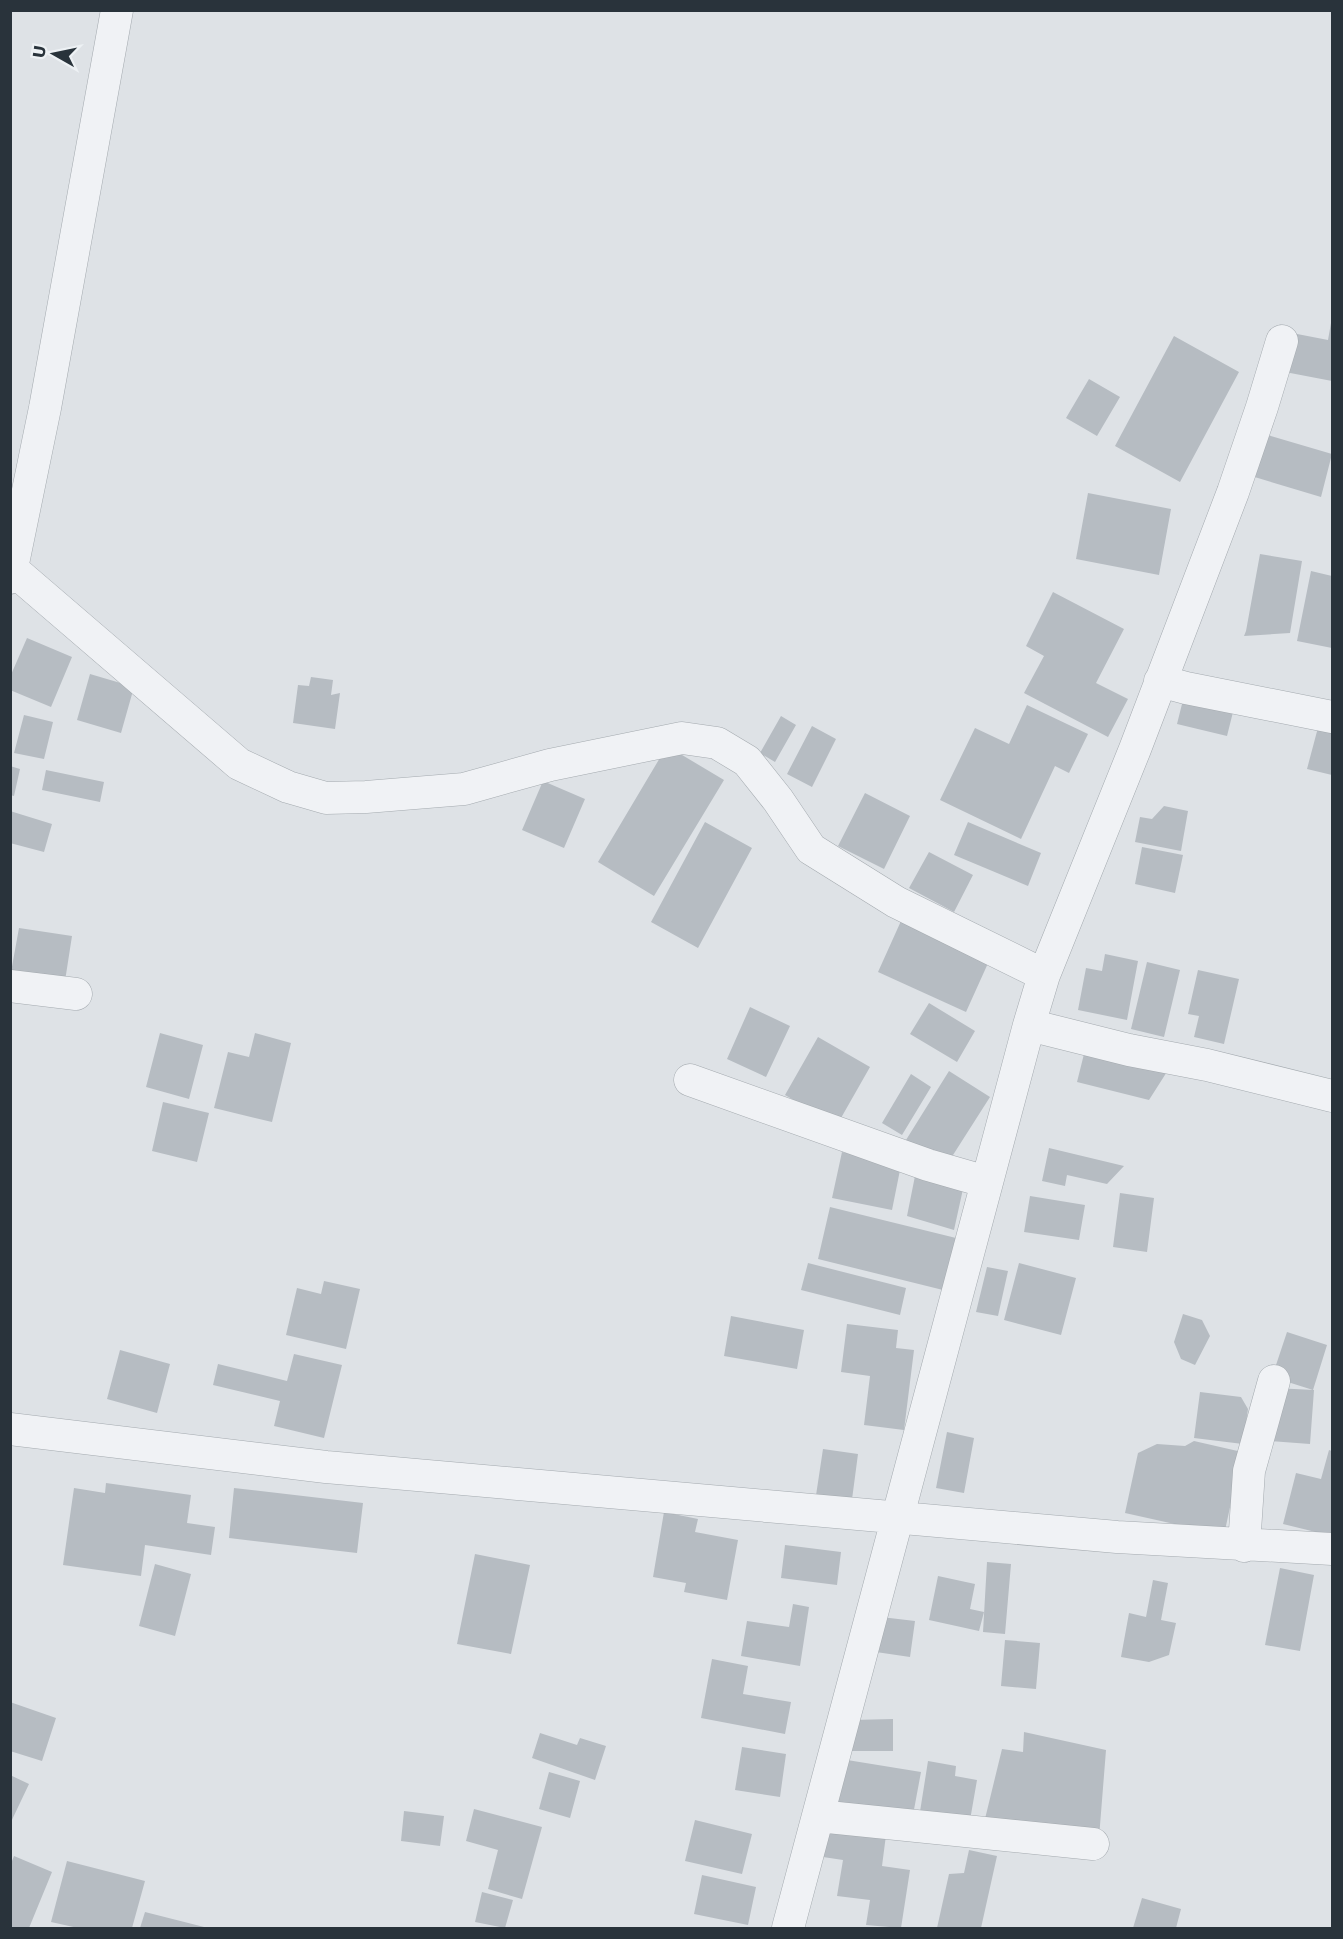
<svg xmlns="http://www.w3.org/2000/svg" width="1343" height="1939" viewBox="0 0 1343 1939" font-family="'DejaVu Sans',sans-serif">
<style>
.building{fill:#b6bcc2}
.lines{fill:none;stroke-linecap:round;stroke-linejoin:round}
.minor-casing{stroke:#a4aaaf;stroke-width:33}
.minor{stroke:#f0f2f5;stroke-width:32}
</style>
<rect width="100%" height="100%" fill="#dee2e6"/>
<path class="building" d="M1331,323L1332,381L1285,372L1292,333L1328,340Z
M1174,336L1239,372L1180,482L1115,446Z
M1089,379L1120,397L1097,436L1066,418Z
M1261,433L1332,454L1321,497L1248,475Z
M1088,493L1171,509L1159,575L1076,559Z
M1260,554L1302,561L1290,633L1244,636L1246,631Z
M1311,571L1332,576V648L1297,641Z
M1053,592L1124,629L1096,683L1128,699L1108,737L1024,693L1044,656L1026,646Z
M27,638L72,657L51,707L10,690V677Z
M90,674L134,687L121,733L77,720Z
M311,677L333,680L331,695L340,693L335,729L293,723L298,685L309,686Z
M1186,688L1236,700L1227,736L1177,724Z
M1027,705L1088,734L1069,773L1055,766L1021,839L940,800L975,728L1009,744Z
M24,715L53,722L44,759L14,753Z
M781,716L796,725L775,762L760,753Z
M1320,720L1332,723V775L1307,769Z
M812,726L836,739L812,787L787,774Z
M667,746L724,780L654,896L598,862Z
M10,766L20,769L14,796L10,795Z
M46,770L104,782L100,802L42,790Z
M543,781L585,799L564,848L522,830Z
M865,793L910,816L884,869L838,846Z
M1164,806L1188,811L1181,851L1135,842L1140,817L1152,819Z
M10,811L52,824L44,852L10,843Z
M705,822L752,848L698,948L651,922Z
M968,822L1041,853L1028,886L954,855Z
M1142,847L1183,855L1175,893L1135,884Z
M929,852L973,875L954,912L909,888Z
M901,921L989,961L966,1012L878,972Z
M19,928L72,936L65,981L11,972Z
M1105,954L1138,961L1127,1020L1078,1010L1086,968L1102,971Z
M1147,962L1180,970L1164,1037L1131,1029Z
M1198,970L1239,979L1224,1044L1194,1037L1199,1016L1188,1014Z
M929,1003L975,1031L957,1062L910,1034Z
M750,1007L790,1026L766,1077L727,1059Z
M160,1033L203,1045L189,1099L146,1087Z
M255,1033L291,1043L272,1122L214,1108L228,1052L249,1057Z
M818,1037L870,1067L837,1125L785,1095Z
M1086,1046L1170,1067L1149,1100L1077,1082Z
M949,1071L990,1097L946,1166L906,1140Z
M911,1074L931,1087L902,1135L882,1123Z
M163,1102L209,1113L197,1162L152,1151Z
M1049,1148L1124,1166L1107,1184L1067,1175L1065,1186L1042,1181Z
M842,1152L901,1165L892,1210L832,1198Z
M915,1176L963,1189L954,1230L907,1216Z
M1120,1193L1154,1198L1147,1252L1113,1247Z
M1030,1196L1085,1205L1079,1240L1024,1232Z
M830,1207L956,1238L943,1290L818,1259Z
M808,1263L906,1288L900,1315L801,1290Z
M1019,1263L1076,1278L1061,1335L1004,1320Z
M987,1267L1008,1271L998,1316L976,1312Z
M324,1281L360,1289L346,1349L286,1335L297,1288L321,1294Z
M1183,1314L1202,1320L1210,1336L1195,1365L1181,1359L1174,1342Z
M731,1316L804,1330L797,1369L724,1356Z
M847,1324L898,1330L896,1348L914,1350L904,1430L864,1425L870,1376L841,1372Z
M1287,1332L1327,1345L1313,1390L1272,1377Z
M120,1350L170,1364L157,1413L107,1399Z
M294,1354L342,1365L324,1438L274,1426L280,1401L213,1385L218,1364L287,1381Z
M1274,1388L1314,1390L1310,1444L1270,1441Z
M1200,1392L1241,1397L1248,1409L1243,1444L1194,1438Z
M947,1432L974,1438L964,1493L936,1488Z
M1194,1441L1242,1452L1224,1535L1125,1513L1138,1453L1157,1444L1185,1446Z
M823,1449L858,1454L851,1507L815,1502Z
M1329,1450L1332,1451V1536L1283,1524L1296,1473L1321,1479Z
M106,1483L191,1495L187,1523L215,1527L211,1555L145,1545L141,1576L63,1565L74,1488L105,1493Z
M234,1488L363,1503L357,1553L229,1538Z
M664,1512L698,1519L695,1532L738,1540L727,1600L684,1592L686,1583L653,1577Z
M785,1545L841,1552L837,1585L781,1578Z
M475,1554L530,1565L511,1654L457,1644Z
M987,1562L1011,1564L1005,1634L983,1632Z
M155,1564L191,1574L175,1636L139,1626Z
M1280,1568L1314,1575L1300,1651L1265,1645Z
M938,1576L975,1584L970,1609L984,1612L979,1631L929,1620Z
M1153,1580L1168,1583L1161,1620L1176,1623L1169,1655L1149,1662L1121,1657L1129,1613L1146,1617Z
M793,1604L809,1607L800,1666L741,1656L747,1621L789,1627Z
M881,1617L915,1621L910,1657L876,1652Z
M1005,1640L1040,1643L1036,1689L1001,1686Z
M712,1659L748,1666L743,1694L791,1702L785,1734L701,1718Z
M10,1702L56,1718L42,1761L10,1751Z
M893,1719V1751H852V1720Z
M1024,1732L1106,1750L1099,1838L984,1823L1002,1749L1023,1752Z
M540,1733L577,1745L580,1738L606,1746L595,1780L532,1758Z
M742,1747L786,1754L780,1797L735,1790Z
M841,1759L921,1772L913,1815L834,1801Z
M928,1761L956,1766L955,1776L977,1780L969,1826L919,1818Z
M549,1772L580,1781L570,1818L539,1809Z
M10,1775L29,1784L10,1824Z
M474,1809L542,1827L522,1899L488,1889L498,1850L466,1841Z
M404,1811L444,1816L440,1846L401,1841Z
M695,1820L752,1834L742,1874L685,1861Z
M828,1826L886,1835L882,1866L910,1870L901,1928L866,1925L870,1900L837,1896L843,1860L823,1857Z
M969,1850L997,1856L981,1928H937L949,1874L964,1873Z
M14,1856L52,1872L29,1928H10V1866Z
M67,1861L145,1881L132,1928H78L51,1922Z
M702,1875L756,1887L748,1925L694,1914Z
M482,1892L513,1900L505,1928L475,1922Z
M1142,1898L1181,1909L1176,1928H1133Z
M145,1912L208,1928H140Z"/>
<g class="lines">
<g class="minor-casing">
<path id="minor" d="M12,569L239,764L288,787L326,798L366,797L464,789L550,765L682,738L717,743L747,761L778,800L811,849L896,902L1044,975
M10,578L45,408L117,10
M1160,681L1186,688L1332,717
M10,986L76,994
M1029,1025L1129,1050L1207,1065L1332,1096
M690,1080L928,1165L987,1182
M10,1429L326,1467L1117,1537L1332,1549
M1244,1546L1249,1471L1274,1381
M818,1816L1093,1844
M788,1928L1029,1025L1044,975L1135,749L1233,492L1262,407L1282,341"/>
</g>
<use href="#minor" class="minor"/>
</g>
<rect width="1343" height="1939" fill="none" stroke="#29333b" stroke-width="24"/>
<g transform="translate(54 54) rotate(279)" stroke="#edf1f4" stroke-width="4.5" paint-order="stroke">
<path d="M0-4.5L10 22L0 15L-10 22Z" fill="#29333b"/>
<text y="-9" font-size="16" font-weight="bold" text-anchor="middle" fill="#29333b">U</text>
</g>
</svg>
